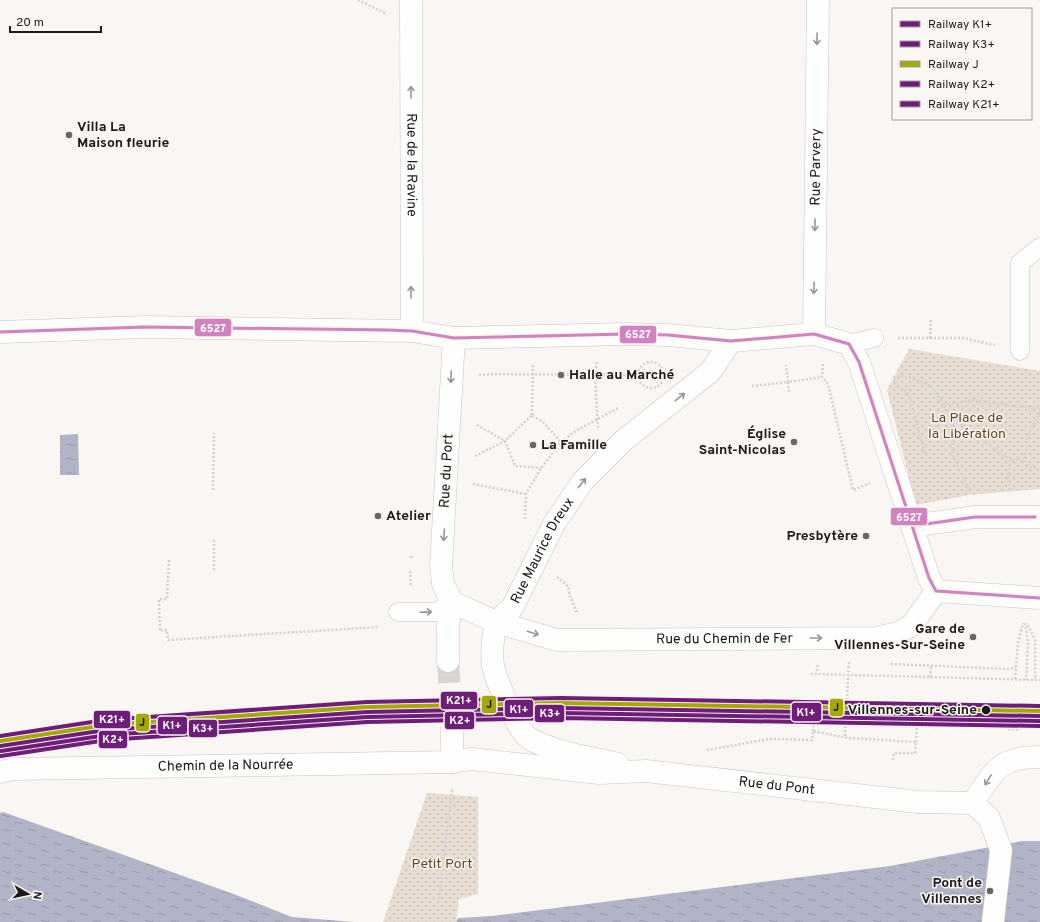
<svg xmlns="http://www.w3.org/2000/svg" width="1040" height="922" viewBox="0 0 1040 922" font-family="Overpass,sans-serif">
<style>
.green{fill:url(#green-dots)}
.water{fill:url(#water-ripples)}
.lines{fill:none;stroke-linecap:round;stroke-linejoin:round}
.street-tunnel{stroke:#d8d5d3;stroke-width:22;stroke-dasharray:22 11;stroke-linecap:butt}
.lane-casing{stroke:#c9c6c5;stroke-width:19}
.street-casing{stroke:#c9c6c5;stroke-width:23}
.path{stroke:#d3d2d2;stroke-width:2.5;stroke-dasharray:2 2;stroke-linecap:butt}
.lane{stroke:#fefefd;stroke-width:18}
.street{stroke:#fefefd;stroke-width:22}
.path-bridge{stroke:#d3d2d2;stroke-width:2.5;stroke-dasharray:2 2;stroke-linecap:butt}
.bus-1-casing{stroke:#faf6f3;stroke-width:6}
.bus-1{stroke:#d282be;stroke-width:3}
.rail-1-casing{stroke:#faf6f3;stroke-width:7}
.rail-2-casing{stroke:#faf6f3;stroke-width:7}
.rail-3-casing{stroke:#faf6f3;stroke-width:7}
.rail-4-casing{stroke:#faf6f3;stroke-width:7}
.rail-5-casing{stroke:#faf6f3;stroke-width:7}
.rail-1{stroke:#6e1e78;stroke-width:4}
.rail-2{stroke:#6e1e78;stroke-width:4}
.rail-3{stroke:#a4a805;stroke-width:4}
.rail-4{stroke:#6e1e78;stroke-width:4}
.rail-5{stroke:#6e1e78;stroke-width:4}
.oneway{stroke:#989796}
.poi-dot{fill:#696766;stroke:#faf6f3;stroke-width:1.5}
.stop-dot{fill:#1c1a19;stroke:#faf6f3;stroke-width:1.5}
.labels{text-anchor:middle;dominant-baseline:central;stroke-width:3;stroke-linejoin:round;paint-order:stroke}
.poi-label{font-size:14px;font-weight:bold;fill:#1c1a19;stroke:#faf6f3;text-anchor:start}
.street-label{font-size:14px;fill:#1c1a19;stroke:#faf6f3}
.park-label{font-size:14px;fill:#66441e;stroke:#faf6f3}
.stop-label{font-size:14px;font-weight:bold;fill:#1c1a19;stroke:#faf6f3;text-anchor:end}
.line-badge{stroke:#faf6f3;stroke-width:1.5}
.badge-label{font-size:11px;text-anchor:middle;font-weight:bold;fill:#fff}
.pale-badge-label{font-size:11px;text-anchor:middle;font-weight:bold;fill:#111}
</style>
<defs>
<pattern id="green-dots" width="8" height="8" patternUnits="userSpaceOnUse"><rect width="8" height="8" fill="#e8ddd2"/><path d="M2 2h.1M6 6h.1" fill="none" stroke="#c6bdb4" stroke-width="1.8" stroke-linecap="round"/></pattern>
<pattern id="water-ripples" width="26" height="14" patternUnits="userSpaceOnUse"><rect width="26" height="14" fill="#b1b4c7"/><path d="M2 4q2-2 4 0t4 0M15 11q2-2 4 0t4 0" fill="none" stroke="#989aaa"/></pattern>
</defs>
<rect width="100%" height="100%" fill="#f9f6f4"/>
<path class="green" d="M909,349L1040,371V489L969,495L916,505L887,390Z
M427,793L478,797V894L459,899L456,922H383Z"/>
<path class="water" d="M78,434L79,475H60V435Z
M3,812L231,893L292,917L354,922H0V813Z
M1022,841H1040V922H456L458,918L492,916L890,866Z"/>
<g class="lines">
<path class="street-tunnel" d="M448,661L452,729"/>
<g class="lane-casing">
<path id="lane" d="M849,344L874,338
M1020,351V263L1040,247
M398,612H437L452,602"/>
</g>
<g class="street-casing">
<g id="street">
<path id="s1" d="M411,0L412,331"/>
<path d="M0,332L145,327L412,331L454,338L625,334L668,335L731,341L814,334L849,344L859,362L929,578L936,591L1040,598"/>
<path id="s2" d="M814,334L818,0"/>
<path id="s3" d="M454,338L441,566L443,584L452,602L496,622L557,640L876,638L898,633L912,625L936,591"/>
<path d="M912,526L975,517H1040"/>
<path d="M448,661V626L452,602"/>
<path d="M452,729V762"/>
<path id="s4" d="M618,764C590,757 556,753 530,739C518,732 498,684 494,670C490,655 493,637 496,622L512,608L554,524L583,481L623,441L711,371L731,341"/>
<path id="s5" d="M0,772L15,769L452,762L471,759L599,773L646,771L918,802L973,803L989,818L1001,850L993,922"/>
<path d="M973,803C993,772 1000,756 1040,757"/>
</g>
</g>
<path class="path" d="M358,0L385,13
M898,338H963L995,345
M930,338L931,318
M597,362L595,376L598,428
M638 375a13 13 0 1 1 26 0a13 13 0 1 1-26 0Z
M823,364L822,377L828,384L853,490L870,483
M479,375L494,374L638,375
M893,377H909L931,386L953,418L1010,460
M895,383L909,395L925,454
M752,386L788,382L786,365
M789,392L788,382L822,377
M944,405L973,400L1040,409
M1040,412L1029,433L1024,459L1029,466L1040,471
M532,415L533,363
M953,419L952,455L970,491
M477,425L505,441L515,466L541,468
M475,456L505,441L532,415L544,423L561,442
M473,484L526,494
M213,490L214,433
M1010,490L1008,479L1010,460L1024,459
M525,519L526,494L541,468L561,442L574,432L618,408
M411,558L412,554
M169,560L167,599H159L160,631L167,630L168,640L379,627
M214,570V540
M410,571L411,587
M557,577L568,586L570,596L577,613
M1025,623L1028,643L1026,680
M1028,625L1035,640V680
M891,664L1009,669L1016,667
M818,665L816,674L845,675
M811,674H816
M851,675L1040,680
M930,677L931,666
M1015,679L1018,643L1023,623
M849,725L937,727
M1008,729L1019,730
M813,731L814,722L842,724
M916,742L917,727
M707,750L769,739L812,740L813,731L848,738L916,742L915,753H894L893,760
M439,899L452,788"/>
<use href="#lane" class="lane"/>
<use href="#street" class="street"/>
<path class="path-bridge" d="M845,736L849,661"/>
<g class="bus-1-casing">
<path id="bus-1" d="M0,332L145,327L387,330L412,331L454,338L625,334L668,335L731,341L814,334L849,344
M849,344L859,362L929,578L936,591L1040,598
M912,526L975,517H1035"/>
</g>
<use href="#bus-1" class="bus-1"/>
<g class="rail-1-casing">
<path id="rail-1" d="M0,746L106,730L367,712L562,708L1040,716"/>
</g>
<g class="rail-2-casing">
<path id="rail-2" d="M1,751L107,735L367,717L562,713L1040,721"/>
</g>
<g class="rail-3-casing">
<path id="rail-3" d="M0,741L106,725L367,707L562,703L1040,711"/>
</g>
<g class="rail-4-casing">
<path id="rail-4" d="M1,756L107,740L367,722L562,718L1040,726"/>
</g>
<g class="rail-5-casing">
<path id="rail-5" d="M0,736L105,720L367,702L562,698L1040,706"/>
</g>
<use href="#rail-1" class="rail-1"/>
<use href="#rail-2" class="rail-2"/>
<use href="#rail-3" class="rail-3"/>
<use href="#rail-4" class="rail-4"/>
<use href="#rail-5" class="rail-5"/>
</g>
<defs><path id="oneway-shaft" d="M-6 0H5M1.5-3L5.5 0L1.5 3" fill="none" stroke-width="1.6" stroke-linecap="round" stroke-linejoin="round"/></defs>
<g class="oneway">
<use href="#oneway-shaft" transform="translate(817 39) rotate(91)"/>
<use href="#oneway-shaft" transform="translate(411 92) rotate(-90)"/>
<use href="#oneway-shaft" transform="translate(815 225) rotate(91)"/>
<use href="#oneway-shaft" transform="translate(814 288) rotate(92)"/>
<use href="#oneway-shaft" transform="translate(411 292) rotate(-90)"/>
<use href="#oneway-shaft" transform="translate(451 377) rotate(93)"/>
<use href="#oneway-shaft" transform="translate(680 397) rotate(-38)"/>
<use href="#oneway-shaft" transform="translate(582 483) rotate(-52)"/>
<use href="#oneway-shaft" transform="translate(444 535) rotate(94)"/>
<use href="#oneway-shaft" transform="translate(426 612) rotate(-2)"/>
<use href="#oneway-shaft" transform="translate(533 633) rotate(17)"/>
<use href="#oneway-shaft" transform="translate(816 638)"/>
<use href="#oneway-shaft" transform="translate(988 780) rotate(122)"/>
</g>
<g class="poi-dot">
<circle cx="69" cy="135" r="4"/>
<circle cx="561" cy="375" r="4"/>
<circle cx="794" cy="442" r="4"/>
<circle cx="533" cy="445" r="4"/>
<circle cx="378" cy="516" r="4"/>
<circle cx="866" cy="536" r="4"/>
<circle cx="973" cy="637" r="4"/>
<circle cx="990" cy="891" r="4"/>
</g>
<circle class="stop-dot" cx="986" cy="710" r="5"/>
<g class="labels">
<g class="poi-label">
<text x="77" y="127">Villa La<tspan x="77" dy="16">Maison fleurie</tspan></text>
<text x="569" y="375">Halle au Marché</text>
<text x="786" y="434" text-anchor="end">Église<tspan x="786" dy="16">Saint-Nicolas</tspan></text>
<text x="541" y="445">La Famille</text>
<text x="386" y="516">Atelier</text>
<text x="858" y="536" text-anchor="end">Presbytère</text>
<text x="965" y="629" text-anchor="end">Gare de<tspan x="965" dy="16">Villennes-Sur-Seine</tspan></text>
<text x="982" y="883" text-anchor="end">Pont de<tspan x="982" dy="16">Villennes</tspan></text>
</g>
<g class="street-label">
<text stroke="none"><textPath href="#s1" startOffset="165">Rue de la Ravine</textPath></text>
<text stroke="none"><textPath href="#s2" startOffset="167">Rue Parvery</textPath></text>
<text transform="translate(447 471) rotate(-87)">Rue du Port</text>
<text stroke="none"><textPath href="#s4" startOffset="305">Rue Maurice Dreux</textPath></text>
<text stroke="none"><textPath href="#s3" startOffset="546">Rue du Chemin de Fer</textPath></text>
<text stroke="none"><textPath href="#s5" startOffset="226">Chemin de la Nourrée</textPath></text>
<text stroke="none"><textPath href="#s5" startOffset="779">Rue du Pont</textPath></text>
</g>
<g class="park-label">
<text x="967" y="418">La Place de<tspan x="967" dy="16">la Libération</tspan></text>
<text x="442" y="864">Petit Port</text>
</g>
<g class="stop-label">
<text x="977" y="710">Villennes-sur-Seine</text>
</g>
</g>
<g class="line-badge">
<rect x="194" y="318" width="38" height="19" rx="4" fill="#d282be"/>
<rect x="619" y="325" width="38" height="19" rx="4" fill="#d282be"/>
<rect x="890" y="507" width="38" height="19" rx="4" fill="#d282be"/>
<rect x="440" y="691" width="38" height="19" rx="4" fill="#6e1e78"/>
<rect x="481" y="695" width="16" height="19" rx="4" fill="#a4a805"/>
<rect x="829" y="698" width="15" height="19" rx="4" fill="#a4a805"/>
<rect x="504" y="699" width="30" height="19" rx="4" fill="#6e1e78"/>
<rect x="791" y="702" width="31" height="20" rx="4" fill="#6e1e78"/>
<rect x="534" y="704" width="31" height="19" rx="4" fill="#6e1e78"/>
<rect x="93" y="710" width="38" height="19" rx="4" fill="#6e1e78"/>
<rect x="444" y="711" width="31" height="19" rx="4" fill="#6e1e78"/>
<rect x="135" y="713" width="15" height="19" rx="4" fill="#a4a805"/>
<rect x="157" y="716" width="31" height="19" rx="4" fill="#6e1e78"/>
<rect x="188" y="719" width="30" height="19" rx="4" fill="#6e1e78"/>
<rect x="98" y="730" width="30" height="19" rx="4" fill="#6e1e78"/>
</g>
<g class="badge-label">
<text x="213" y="332">6527</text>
<text x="638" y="338">6527</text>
<text x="909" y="521">6527</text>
<text x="459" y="704">K21+</text>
<text x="519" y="713">K1+</text>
<text x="806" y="716">K1+</text>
<text x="550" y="717">K3+</text>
<text x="112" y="723">K21+</text>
<text x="460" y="724">K2+</text>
<text x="172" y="729">K1+</text>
<text x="203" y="732">K3+</text>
<text x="113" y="743">K2+</text>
</g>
<g class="pale-badge-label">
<text x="489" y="708">J</text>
<text x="836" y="711">J</text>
<text x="142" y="726">J</text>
</g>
<rect x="892" y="8" width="140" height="112" fill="#faf6f3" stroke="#a19e9c"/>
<rect x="900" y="21" width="20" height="6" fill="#6e1e78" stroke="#a19e9c"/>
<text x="928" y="28" font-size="12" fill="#1c1a19">Railway K1+</text>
<rect x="900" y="41" width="20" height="6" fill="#6e1e78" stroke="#a19e9c"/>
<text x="928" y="48" font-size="12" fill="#1c1a19">Railway K3+</text>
<rect x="900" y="61" width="20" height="6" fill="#a4a805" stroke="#a19e9c"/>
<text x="928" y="68" font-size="12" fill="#1c1a19">Railway J</text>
<rect x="900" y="81" width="20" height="6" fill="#6e1e78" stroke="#a19e9c"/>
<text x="928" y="88" font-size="12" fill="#1c1a19">Railway K2+</text>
<rect x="900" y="101" width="20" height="6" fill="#6e1e78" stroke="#a19e9c"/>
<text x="928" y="108" font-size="12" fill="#1c1a19">Railway K21+</text>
<g transform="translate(28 894) rotate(99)" stroke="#faf6f3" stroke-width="3" paint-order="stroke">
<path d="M0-3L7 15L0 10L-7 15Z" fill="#1c1a19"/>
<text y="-6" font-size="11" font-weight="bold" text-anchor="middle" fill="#1c1a19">N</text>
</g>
<path d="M10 26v6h91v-6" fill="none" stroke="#1c1a19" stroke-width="2"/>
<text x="16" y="26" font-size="12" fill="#1c1a19" stroke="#faf6f3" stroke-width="3" paint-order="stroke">20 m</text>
</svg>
